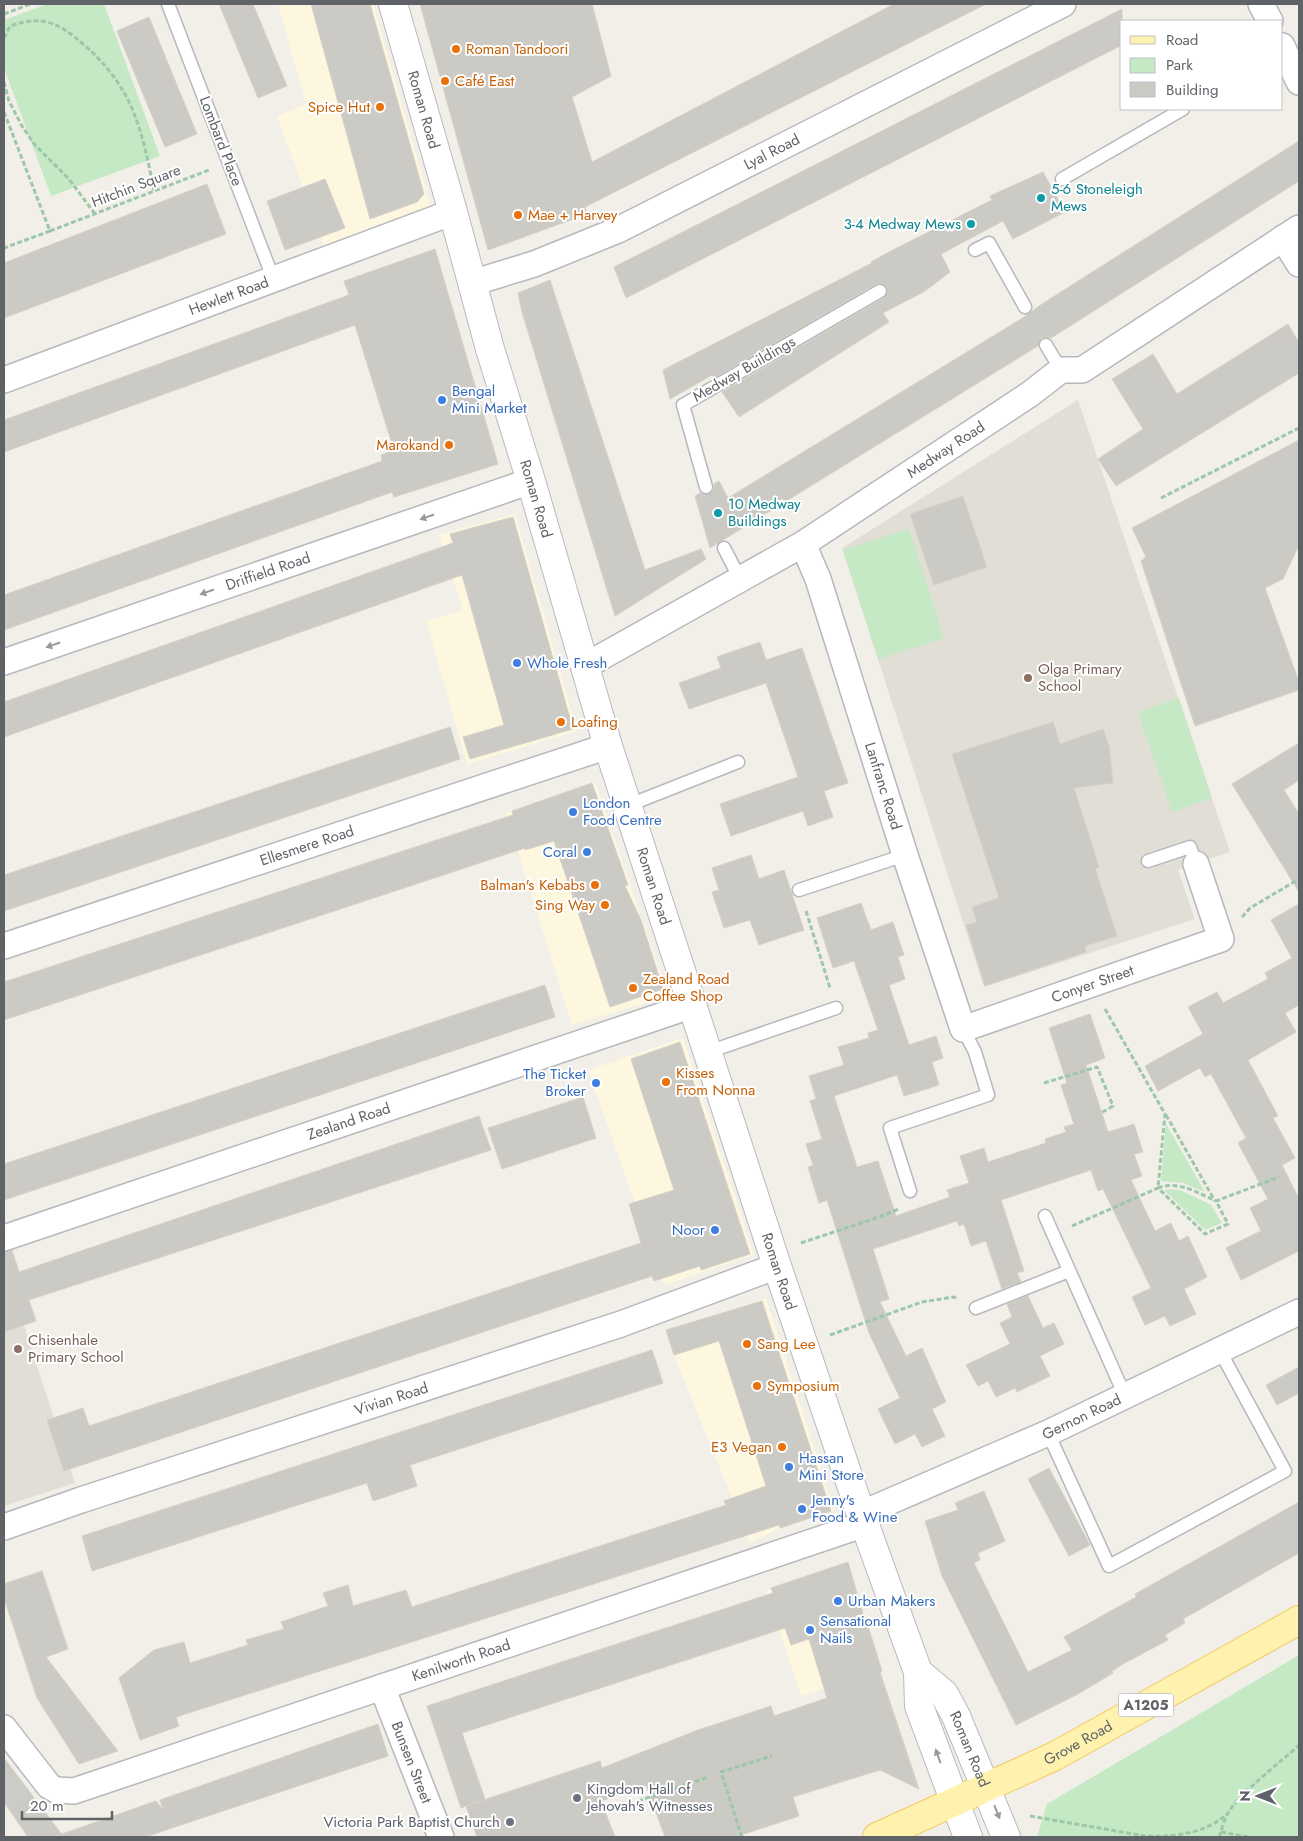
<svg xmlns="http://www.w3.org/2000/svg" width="1303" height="1841" viewBox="0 0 1303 1841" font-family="Jost,sans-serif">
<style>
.commercial{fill:#fef7e0}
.education{fill:#e1ded6}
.green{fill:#c5e8c5}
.building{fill:#cccac5;stroke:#d6d1c6}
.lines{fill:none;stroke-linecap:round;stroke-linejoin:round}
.street-tunnel{stroke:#ccccc8;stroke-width:25;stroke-dasharray:25 12;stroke-linecap:butt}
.lane-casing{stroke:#b5b8bc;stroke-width:15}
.street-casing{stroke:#b5b8bc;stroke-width:28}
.secondary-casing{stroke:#b6babf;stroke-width:30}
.primary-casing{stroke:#f2c960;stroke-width:30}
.path{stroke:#9cc7a9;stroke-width:3;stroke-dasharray:5 2.5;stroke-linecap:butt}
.lane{stroke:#fff;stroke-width:12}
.street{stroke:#fff;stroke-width:25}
.secondary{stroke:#fff;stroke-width:28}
.primary{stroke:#fff2af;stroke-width:28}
.oneway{fill:#979a9d}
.food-dot{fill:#e8710a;stroke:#fff;stroke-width:2}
.culture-dot{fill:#0f9aa8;stroke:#fff;stroke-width:2}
.shop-dot{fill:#3f7fe0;stroke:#fff;stroke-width:2}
.education-dot{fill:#8d6e63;stroke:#fff;stroke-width:2}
.worship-dot{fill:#6b7280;stroke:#fff;stroke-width:2}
.labels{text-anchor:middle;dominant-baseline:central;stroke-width:4;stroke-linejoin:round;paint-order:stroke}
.shield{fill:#fff;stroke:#8f9295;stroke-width:1}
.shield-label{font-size:14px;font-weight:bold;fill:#5f6368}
.food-label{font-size:15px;fill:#c56008;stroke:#fff;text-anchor:start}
.street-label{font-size:15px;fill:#5f6368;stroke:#fff}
.culture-label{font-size:15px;fill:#0d838f;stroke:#fff;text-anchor:start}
.shop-label{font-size:15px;fill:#366cbe;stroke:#fff;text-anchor:start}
.education-label{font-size:15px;fill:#785e54;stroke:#fff;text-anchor:start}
.worship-label{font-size:15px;fill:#5b616d;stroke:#fff;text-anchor:start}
</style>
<rect width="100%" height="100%" fill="#f1efe8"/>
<path class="commercial" d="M278,4H373L431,207L324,246L277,116L306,104Z
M515,514L577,731L467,764L426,621L463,610L439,535Z
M595,782L668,996L572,1025L506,813Z
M683,1038L754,1255L664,1285L588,1070Z
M766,1299L834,1510L780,1528L750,1543L674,1355L666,1330Z
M848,1562L882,1671L801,1696L766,1591Z"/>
<path class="education" d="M1078,400L1230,852L1178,870L1195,919L984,987L842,548Z
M7,1273L75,1483L4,1506V1275Z"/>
<path class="green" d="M48,4H104L160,156L51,196L4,68V20Z
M909,529L944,638L878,659L843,550Z
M1179,698L1212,798L1172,812L1138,712Z
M1166,1124L1205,1192L1183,1183L1161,1181Z
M1173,1189L1182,1191L1211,1205L1222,1223L1205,1230L1164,1190Z
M1299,1655V1837H1037L1047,1804Z"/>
<path class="building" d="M219,4H253L287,86L258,98Z
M311,4H370L424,194L417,202L370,219Z
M420,4H592L611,76L572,97L592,162L894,4H986L585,207L587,214L488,250Z
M1122,9V45L626,298L614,267Z
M149,17L197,134L165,147L117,31Z
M1299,141V181L1059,333L1051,338L1046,337L1041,338L1038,346L710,548L695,496L700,493L704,495L711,493L714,489V484L719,481L728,498L1021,319L1042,304Z
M1043,172L1065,212L1013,239L1003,221L941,254L950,272L925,291L883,313L889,322L739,417L722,392L884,298L888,291L887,287L880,283L876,284L714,378L712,375L670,399L663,370L872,263L871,262L891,251L992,200L990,196Z
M325,179L345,228L285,250L267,201Z
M207,184L226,234L4,318V263Z
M435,249L498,464L394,497L392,492L4,630V595L382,461L381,455L394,450L355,325L4,452V420L349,295L344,281Z
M550,280L645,570L701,549L706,559L615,616L522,312L518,293Z
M1288,324L1299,343V373L1116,486L1098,459L1143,429L1112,379L1153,354L1177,394Z
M1299,440V545L1283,579L1265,588L1299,682V690L1195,726L1141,561L1146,557L1132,528Z
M963,496L987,567L934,585L910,514Z
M513,517L573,729L470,759L463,737L504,725L462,575L4,737V702L453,543L450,534Z
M760,642L766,660L802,648L848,783L824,791L833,817L808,826L803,811L731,836L720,804L798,777L766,683L689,709L679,683L721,668L717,657Z
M1053,722L1060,744L1103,729L1109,746L1113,783L1074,788L1099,867L1095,868L1117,936L1085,946L1086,952L985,986L966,925L977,922L972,907L999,898L952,754Z
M450,727L460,759L4,911V875Z
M1299,743V780L1284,790L1299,814V892L1232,784Z
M592,783L628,885L625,886L641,920L663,989L610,1007L554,841L525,850V848L4,1020V982L513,815L512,811Z
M751,855L759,879L784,870L804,930L759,945L750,920L724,928L712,892L719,890L712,868Z
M861,903L871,930L893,922L904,955L898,957L905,979L889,985L909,1045L936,1036L943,1058L932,1062L939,1085L904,1096L897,1075L834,1096L857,1167L878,1161L896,1216L950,1197L947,1190L969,1183L960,1156L984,1148L988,1162L1046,1143L1045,1139L1066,1132L1064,1127L1074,1124L1061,1085L1067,1083L1049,1028L1090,1014L1105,1058L1086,1065L1108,1132L1134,1124L1143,1152L1134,1154L1142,1176L1131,1180L1155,1231L1171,1223L1179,1241L1188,1236L1207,1277L1184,1289L1196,1314L1170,1326L1165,1316L1145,1325L1132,1297L1151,1288L1103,1189L1098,1191L1091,1170L1001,1200L1024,1271L1017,1273L1021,1282L1002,1289L986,1241L971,1246L964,1224L959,1226L957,1221L873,1249L889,1299L880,1302L906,1356L922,1348L946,1402L932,1409L945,1436L922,1447L915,1434L895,1444L878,1409L900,1398L869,1333L827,1200L819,1203L808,1167L813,1165L806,1144L822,1139L810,1101L816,1099L809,1076L844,1065L838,1047L869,1038L868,1033L878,1030L854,961L833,968L817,918Z
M1299,904V1005L1285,1013L1296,1032L1248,1060L1278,1116L1273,1118L1295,1158L1282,1165L1299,1199V1251L1241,1280L1226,1248L1261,1231L1250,1208L1268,1199L1238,1143L1246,1138L1211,1074L1205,1077L1200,1068L1158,1091L1145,1066L1203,1034L1188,1007L1217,992L1223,1003L1268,979L1265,973L1292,958L1271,920Z
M545,985L555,1017L4,1200V1164Z
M680,1042L750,1254L701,1270L700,1266L654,1281L652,1276L64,1471L47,1420L83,1408L89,1426L641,1243L629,1204L674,1190L631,1059Z
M583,1097L596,1138L502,1169L488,1128Z
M479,1116L491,1150L29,1300L36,1321L4,1332V1252L12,1250L19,1272Z
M1028,1296L1043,1328L1054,1323L1064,1344L1040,1356L1050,1376L1017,1392L1015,1388L996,1397L988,1381L978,1386L966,1365L1010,1344L1000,1323L1012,1317L1007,1304Z
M762,1301L831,1511L780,1528L779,1525L176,1717L179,1726L140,1740L119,1678L154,1650L184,1642L190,1663L248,1645L246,1640L284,1629L281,1622L328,1606L323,1593L348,1585L353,1606L406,1590L412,1607L726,1505L724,1501L766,1486L719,1341L674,1355L666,1330Z
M652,1350L663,1383L410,1465L417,1486L373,1501L367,1483L92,1571L82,1536Z
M1299,1367V1393L1277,1405L1266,1385Z
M1049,1468L1090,1545L1069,1556L1028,1479Z
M984,1491L1005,1541L978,1553L980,1560L974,1563L1028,1672L1072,1650L1064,1637L1136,1597L1135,1594L1299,1502V1553L1183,1619L1185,1623L1165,1635L1168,1640L1123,1664L1112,1671L1113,1673L1078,1694L1016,1725L942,1576L925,1521L958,1510L955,1503Z
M848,1562L867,1627L868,1626L882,1671L880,1672L919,1789L880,1770L793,1797L799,1816L735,1837H665L646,1785L601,1801L615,1837H477L466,1806L600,1761L602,1768L698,1730L771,1706L774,1716L827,1698L809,1639L791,1645L785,1628L462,1733L485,1799L461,1808L427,1706L773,1593L771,1588Z
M42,1571L68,1649L46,1657L118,1751L79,1764L37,1698L4,1598V1584Z
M378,1724L388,1756L145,1837H28L4,1802V1758L63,1836L62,1834L156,1801L163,1810L160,1800Z"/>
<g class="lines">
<path class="street-tunnel" d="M4,1797L23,1784"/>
<g class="lane-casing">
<path id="lane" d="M168,4L273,278
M1062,179L1183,109
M975,250L989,243L1025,307
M1046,345L1061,370
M706,487L683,405L880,291
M724,548L740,579
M629,805L738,762
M1148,861L1190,847L1196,864
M799,890L905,855
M708,1052L836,1008
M910,1191L890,1128L988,1095L975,1052L963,1029
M1045,1216L1125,1396
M976,1308L1069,1271
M1048,1433L1109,1566L1285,1471L1220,1351"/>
</g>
<g class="street-casing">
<g id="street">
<path d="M1261,4L1270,21"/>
<path d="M1282,46L1299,82"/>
<path d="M1283,238L1299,264"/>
<path id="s1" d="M472,283L534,264L618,230L1063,4"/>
<path id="s2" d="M4,380L453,212"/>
<path id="s3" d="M803,544L818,579L905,855L963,1029L1221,939L1196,864"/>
<path id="s4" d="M4,662L531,481"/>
<path id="s5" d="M585,666L803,544L1030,394L1061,370H1082L1299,228"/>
<path id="s6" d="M4,946L608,746"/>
<path id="s7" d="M4,1238L693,1005"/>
<path id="s8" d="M861,1514L1048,1433L1299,1312"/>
<path id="s9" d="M4,1527L81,1500L621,1324L777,1266"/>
<path id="s10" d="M382,1687L441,1837"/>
<path id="s11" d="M4,1728L49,1786L56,1790L74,1791L865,1524"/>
</g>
</g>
<g class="secondary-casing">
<g id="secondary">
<path id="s12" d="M393,4L453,212L490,349L531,481L608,746L777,1266L861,1514L918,1672L919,1706L968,1837"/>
<path id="s13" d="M918,1672L944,1694L956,1716L1006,1837"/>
</g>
</g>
<g class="primary-casing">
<g id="primary">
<path id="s14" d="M877,1837L1055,1756L1299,1620"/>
</g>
</g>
<path class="path" d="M4,14L30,4
M4,38L10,26C42,15 58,22 83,44C133,87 142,129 154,191
M4,82L9,101L22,126L34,144L68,178L95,214
M4,112L50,231L4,248
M50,231L209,170
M1161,498L1299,428
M806,911L830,988
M1242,917L1250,908L1299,879
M1105,1009L1165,1114L1158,1188C1178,1180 1198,1193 1216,1201
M1044,1083L1097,1067L1113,1106L1101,1113
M1166,1115L1215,1201
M1072,1226L1158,1188L1205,1234L1228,1224L1216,1201L1279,1177
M801,1243L879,1217L899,1209
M830,1335L922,1302L954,1297L957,1299
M638,1801L709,1777
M1030,1816L1145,1836C1173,1837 1205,1834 1227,1814
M1221,1832L1248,1837
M742,1837L721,1772L772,1756
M1219,1837C1222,1830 1223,1822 1227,1815C1236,1796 1282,1761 1299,1745"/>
<use href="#lane" class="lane"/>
<use href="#street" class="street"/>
<use href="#secondary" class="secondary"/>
<use href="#primary" class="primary"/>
</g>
<defs><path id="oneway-solid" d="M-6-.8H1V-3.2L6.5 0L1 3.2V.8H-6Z" transform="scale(1.25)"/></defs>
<g class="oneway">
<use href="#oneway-solid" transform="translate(427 517) rotate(161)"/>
<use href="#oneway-solid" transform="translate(207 592) rotate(161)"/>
<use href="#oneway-solid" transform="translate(53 645) rotate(161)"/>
<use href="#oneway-solid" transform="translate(938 1756) rotate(-110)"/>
<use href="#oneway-solid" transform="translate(997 1812) rotate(68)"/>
</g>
<g class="food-dot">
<circle cx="456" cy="49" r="5"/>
<circle cx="445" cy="81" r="5"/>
<circle cx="380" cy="107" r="5"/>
<circle cx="518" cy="215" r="5"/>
<circle cx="449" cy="445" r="5"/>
<circle cx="561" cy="722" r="5"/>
<circle cx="595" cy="885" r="5"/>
<circle cx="605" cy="905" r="5"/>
<circle cx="633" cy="988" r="5"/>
<circle cx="666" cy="1082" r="5"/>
<circle cx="747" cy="1344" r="5"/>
<circle cx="757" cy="1386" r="5"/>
<circle cx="782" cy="1447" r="5"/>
</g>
<g class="culture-dot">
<circle cx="1041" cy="198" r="5"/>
<circle cx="971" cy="224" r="5"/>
<circle cx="718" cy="513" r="5"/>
</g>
<g class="shop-dot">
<circle cx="442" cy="400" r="5"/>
<circle cx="517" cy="663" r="5"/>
<circle cx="573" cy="812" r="5"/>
<circle cx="587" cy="852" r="5"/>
<circle cx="596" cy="1083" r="5"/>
<circle cx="715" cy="1230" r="5"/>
<circle cx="789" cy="1467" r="5"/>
<circle cx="802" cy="1509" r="5"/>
<circle cx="838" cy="1601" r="5"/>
<circle cx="810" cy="1630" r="5"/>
</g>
<g class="education-dot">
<circle cx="1028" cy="678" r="5"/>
<circle cx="18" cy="1349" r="5"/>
</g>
<g class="worship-dot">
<circle cx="577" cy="1798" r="5"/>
<circle cx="510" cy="1822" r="5"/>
</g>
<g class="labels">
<rect class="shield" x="1118.5" y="1693.5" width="55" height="23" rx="4"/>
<g class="shield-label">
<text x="1146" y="1705">A1205</text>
</g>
<g class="food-label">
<text x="466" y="49">Roman Tandoori</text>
<text x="455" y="81">Café East</text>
<text x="370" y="107" text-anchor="end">Spice Hut</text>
<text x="528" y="215">Mae + Harvey</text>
<text x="439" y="445" text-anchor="end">Marokand</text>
<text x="571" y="722">Loafing</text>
<text x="585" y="885" text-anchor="end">Balman's Kebabs</text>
<text x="595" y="905" text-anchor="end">Sing Way</text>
<text x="643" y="979">Zealand Road<tspan x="643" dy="17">Coffee Shop</tspan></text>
<text x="676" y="1073">Kisses<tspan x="676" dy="17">From Nonna</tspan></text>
<text x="757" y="1344">Sang Lee</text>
<text x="767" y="1386">Symposium</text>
<text x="772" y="1447" text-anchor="end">E3 Vegan</text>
</g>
<g class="street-label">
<text stroke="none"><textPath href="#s12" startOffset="110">Roman Road</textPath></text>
<text transform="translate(221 141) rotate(69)">Lombard Place</text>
<text stroke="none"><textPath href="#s1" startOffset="328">Lyal Road</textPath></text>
<text transform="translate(136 186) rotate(-21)">Hitchin Square</text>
<text stroke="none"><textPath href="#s2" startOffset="240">Hewlett Road</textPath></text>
<text transform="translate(744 369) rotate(-30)">Medway Buildings</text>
<text stroke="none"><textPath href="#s5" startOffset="421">Medway Road</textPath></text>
<text stroke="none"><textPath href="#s12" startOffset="515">Roman Road</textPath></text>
<text stroke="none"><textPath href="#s4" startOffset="279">Driffield Road</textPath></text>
<text stroke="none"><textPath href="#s3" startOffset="255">Lanfranc Road</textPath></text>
<text stroke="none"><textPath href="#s6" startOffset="319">Ellesmere Road</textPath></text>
<text stroke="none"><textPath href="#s12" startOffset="920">Roman Road</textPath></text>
<text stroke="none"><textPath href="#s3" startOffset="648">Conyer Street</textPath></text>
<text stroke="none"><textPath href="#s7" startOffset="364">Zealand Road</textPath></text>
<text stroke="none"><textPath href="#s12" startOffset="1325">Roman Road</textPath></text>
<text stroke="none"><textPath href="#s9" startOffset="408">Vivian Road</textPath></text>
<text stroke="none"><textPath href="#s8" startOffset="241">Gernon Road</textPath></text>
<text stroke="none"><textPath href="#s11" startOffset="508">Kenilworth Road</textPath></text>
<text stroke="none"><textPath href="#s14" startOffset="222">Grove Road</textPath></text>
<text stroke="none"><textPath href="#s13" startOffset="95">Roman Road</textPath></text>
<text stroke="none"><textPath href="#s10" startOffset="81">Bunsen Street</textPath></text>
</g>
<g class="culture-label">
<text x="1051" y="189">5-6 Stoneleigh<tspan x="1051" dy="17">Mews</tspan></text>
<text x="961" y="224" text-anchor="end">3-4 Medway Mews</text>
<text x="728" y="504">10 Medway<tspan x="728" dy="17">Buildings</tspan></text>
</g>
<g class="shop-label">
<text x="452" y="391">Bengal<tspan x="452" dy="17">Mini Market</tspan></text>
<text x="527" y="663">Whole Fresh</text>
<text x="583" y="803">London<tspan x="583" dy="17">Food Centre</tspan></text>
<text x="577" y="852" text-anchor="end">Coral</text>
<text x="586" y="1074" text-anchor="end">The Ticket<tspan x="586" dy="17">Broker</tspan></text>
<text x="705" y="1230" text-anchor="end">Noor</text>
<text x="799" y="1458">Hassan<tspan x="799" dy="17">Mini Store</tspan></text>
<text x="812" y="1500">Jenny's<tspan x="812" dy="17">Food &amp; Wine</tspan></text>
<text x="848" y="1601">Urban Makers</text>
<text x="820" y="1621">Sensational<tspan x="820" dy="17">Nails</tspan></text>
</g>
<g class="education-label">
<text x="1038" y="669">Olga Primary<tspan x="1038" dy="17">School</tspan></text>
<text x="28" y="1340">Chisenhale<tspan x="28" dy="17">Primary School</tspan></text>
</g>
<g class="worship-label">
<text x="587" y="1789">Kingdom Hall of<tspan x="587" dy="17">Jehovah's Witnesses</tspan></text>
<text x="500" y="1822" text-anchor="end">Victoria Park Baptist Church</text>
</g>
</g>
<rect width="1303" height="1841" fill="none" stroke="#5f6368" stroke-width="10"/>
<rect x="1120" y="20" width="162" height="90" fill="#ffffff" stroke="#bfc1c3"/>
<rect x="1130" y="36" width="25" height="8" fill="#fff2af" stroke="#bfc1c3"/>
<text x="1166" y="45" font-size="15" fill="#5f6368">Road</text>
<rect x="1130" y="58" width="25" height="15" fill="#c5e8c5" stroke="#bfc1c3"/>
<text x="1166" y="70" font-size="15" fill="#5f6368">Park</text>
<rect x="1130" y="82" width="25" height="15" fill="#cccac5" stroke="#bfc1c3"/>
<text x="1166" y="95" font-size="15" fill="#5f6368">Building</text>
<g transform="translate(1258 1796) rotate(270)" stroke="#ffffff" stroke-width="4" paint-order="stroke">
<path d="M0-4L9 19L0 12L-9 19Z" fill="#5f6368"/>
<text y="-8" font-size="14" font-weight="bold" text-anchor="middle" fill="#5f6368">N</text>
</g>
<path d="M22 1811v8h90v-8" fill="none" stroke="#5f6368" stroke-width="2.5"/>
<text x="30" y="1811" font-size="15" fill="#5f6368" stroke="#ffffff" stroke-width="4" paint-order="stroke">20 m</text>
</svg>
